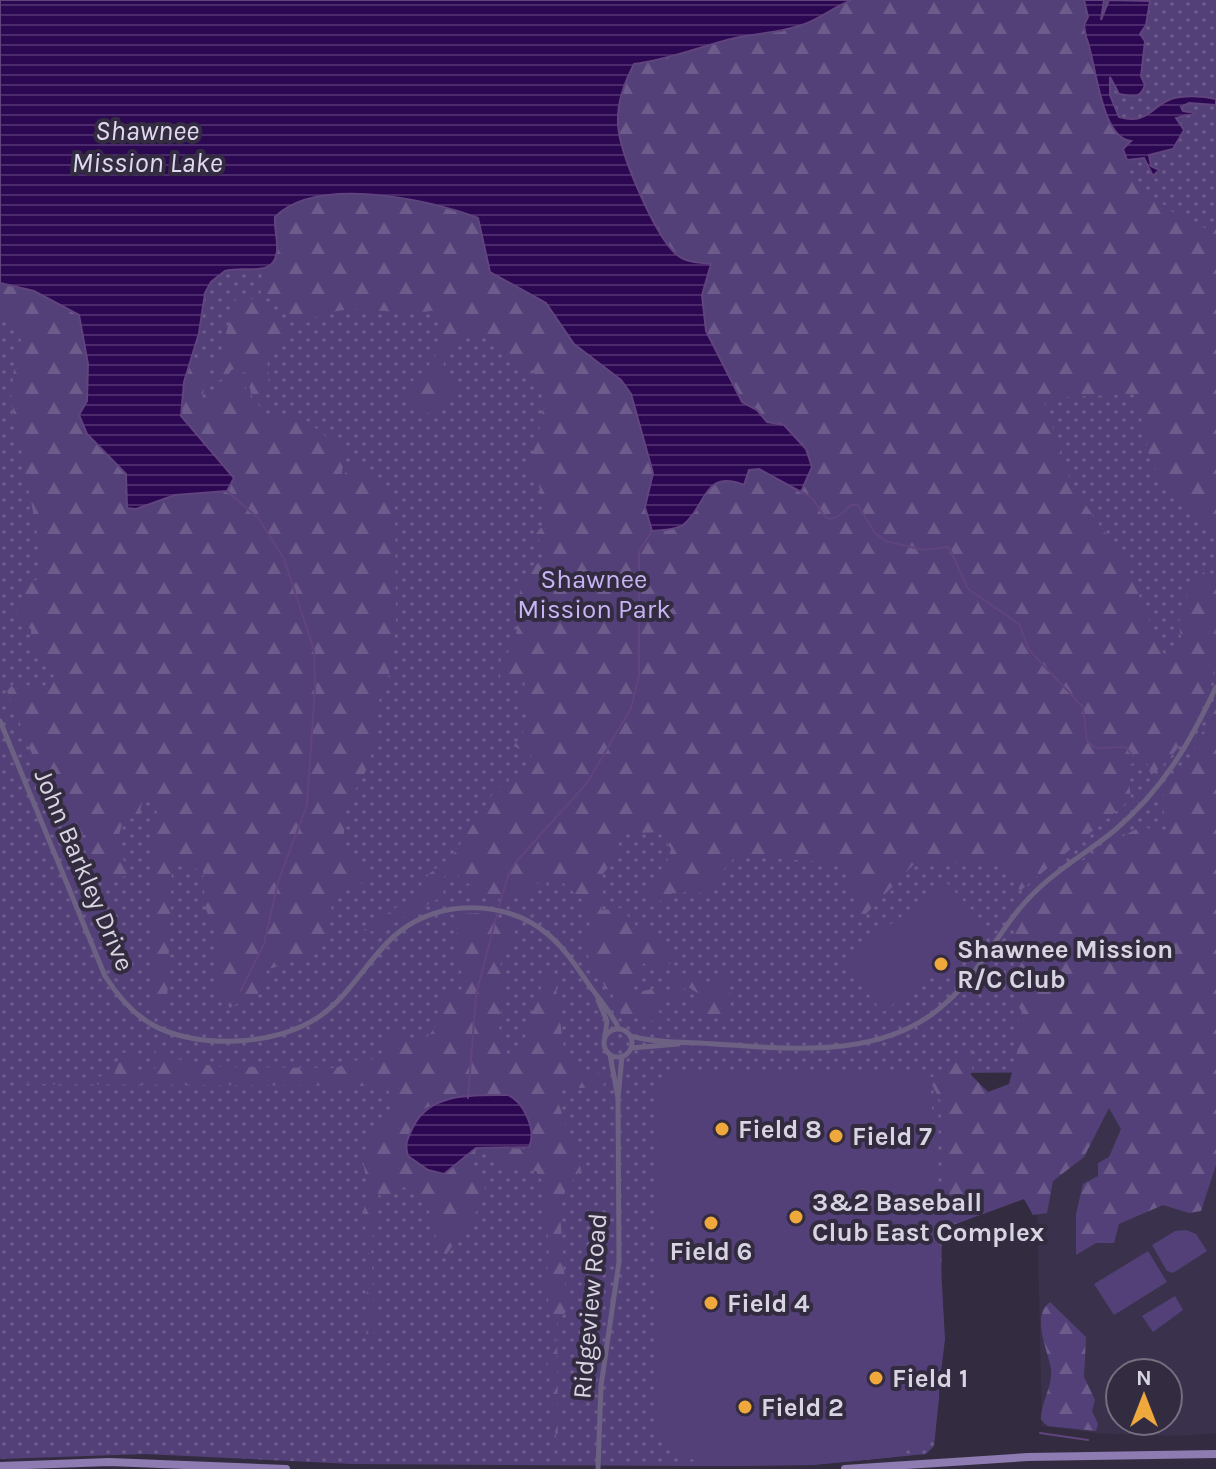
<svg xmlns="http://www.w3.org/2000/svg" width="1216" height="1469" viewBox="0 0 1216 1469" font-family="Karla,sans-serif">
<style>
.built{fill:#3a314c;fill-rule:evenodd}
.grass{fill:url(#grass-dots)}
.forest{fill:url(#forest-firs)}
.pitch{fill:#544078}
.water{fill:url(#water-rules);stroke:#60447d;stroke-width:2}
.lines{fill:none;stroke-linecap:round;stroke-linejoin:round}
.stream{stroke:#60447d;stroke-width:2}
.minor{stroke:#6c6183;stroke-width:5}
.secondary{stroke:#8d7bb1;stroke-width:8}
.poi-dot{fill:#eea83c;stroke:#332c40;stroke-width:3}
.labels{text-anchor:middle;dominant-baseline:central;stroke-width:8;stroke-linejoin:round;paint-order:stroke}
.park-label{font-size:26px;fill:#c8b4f4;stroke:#332c40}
.street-label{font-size:26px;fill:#d8d4e1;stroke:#332c40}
.poi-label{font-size:26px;font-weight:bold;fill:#d8d4e1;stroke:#332c40;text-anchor:start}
.water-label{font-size:28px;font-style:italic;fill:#e0daf0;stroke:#332c40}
</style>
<defs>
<pattern id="grass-dots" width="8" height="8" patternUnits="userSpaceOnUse" patternTransform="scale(2)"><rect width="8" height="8" fill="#544078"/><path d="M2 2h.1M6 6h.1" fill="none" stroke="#6c5b8b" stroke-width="1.8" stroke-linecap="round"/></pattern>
<pattern id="forest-firs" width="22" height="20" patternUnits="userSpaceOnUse" patternTransform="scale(2)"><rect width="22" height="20" fill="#544078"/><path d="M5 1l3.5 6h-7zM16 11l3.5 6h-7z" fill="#6c5b8b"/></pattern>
<pattern id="water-rules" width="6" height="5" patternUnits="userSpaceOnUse" patternTransform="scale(2)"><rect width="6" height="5" fill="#2c0752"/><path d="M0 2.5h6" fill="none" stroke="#4a2a6b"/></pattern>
</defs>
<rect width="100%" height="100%" fill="#332c40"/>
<path class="built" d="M1216,1071V1433L1177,1436L1096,1433L1042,1426L1034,1072ZM1120,1373H1168V1421H1120Z"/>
<path class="grass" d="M0,0H1216V1071L945,1073L939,1398L934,1446L926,1454L812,1465L704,1466L353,1464L145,1454L0,1459Z"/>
<path class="forest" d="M852,0H1084L1089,48L1112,127L1124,140L1131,141L1123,150L1130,178L1179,217L1205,228L1216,223V540L1151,464L1136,394L1043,398L1072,485L1125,562L1164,655L1184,646C1172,614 1185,594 1206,569L1216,579C1216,605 1216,648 1215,672C1205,709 1182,752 1151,775L1145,758L1127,766L1131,799L1020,891L1007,862L914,864L861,919L843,863L736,856L702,894L691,889L681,894L673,893L651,907L642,891L667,862L671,849L659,832L638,833L632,826L620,836L616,859L599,878L604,898L601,910L621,908L639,929L651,926L658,942L670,947L674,960C663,971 656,969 643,963L640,977L631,982L634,993L661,987L664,1001L658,1011L670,1023L644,1020L640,1014L630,1022C618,1013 614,1004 612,990L606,989L582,944L591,929L583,901L558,878L549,889V880L537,884L526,895H463L471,885L459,879L458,865L439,882L445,895L378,932L364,930L413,896L429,874L454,854L497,787L509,785V778L532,767L531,754L511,745L525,739L522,729L531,715L522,700L525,681L500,680L501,658C535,637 500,573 546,560L550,552L542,546L536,534C558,508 538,505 539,479L529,477C532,437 556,410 532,369C513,364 511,353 499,341C487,329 462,336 452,348C446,354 444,364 441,372L456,387L457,395L432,414C415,410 405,403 409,384C436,362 447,345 440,309C398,321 342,294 304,325L297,324L277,302L260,295L263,285L261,270H265L277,243L275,217C317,175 428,199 478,218L490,272L546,303L574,344L621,380L631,394L653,473L645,507L680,527C694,514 701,491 717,484C722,481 730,482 736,480C745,475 748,470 759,469L772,424L742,402L705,331L703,282L688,262L669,247L627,165L620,145L618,107L633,64L666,60L689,49L752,34L781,32Z
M0,283L34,291L79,315L88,364L87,434L126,474L125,500L136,509L175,495L227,491L195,432L181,416L184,382L191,363L204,361L210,364L201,402L204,408L235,375L244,379L246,398L257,413L302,417L345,452L341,478L355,461L384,482L395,509L396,626L387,687L374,709L381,723C375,740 371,760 363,777C359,786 351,794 348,803C341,825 341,861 368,865L365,882L338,894L329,902L334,915L315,955L262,971L266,985L258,990V1001L240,1002L230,1008L215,984L217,937L205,907L203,870L172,865L167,1004L158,1012L150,1005L151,836L158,815L152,799L142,802L139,817L123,820L116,847L133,876L86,879L87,836L60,824L7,691L17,680L39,691L55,675L31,653V629L13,623L26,585L38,579L43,563L11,399L16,348L24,346L13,324L0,317Z
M243,297L268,303L291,327L267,357L269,379L263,398L269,406L264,409L252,397L246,373L233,369L218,382L213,379L236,298Z
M1216,705V1165L1201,1211L1189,1213L1163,1205L1119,1224L1114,1243H1096L1076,1255V1214L1083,1184L1098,1176V1163L1109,1157L1121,1129L1109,1108L1084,1157L1053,1181L1047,1213L1033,1215L1024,1199L942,1229L941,1102L929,1079L975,1051L971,1075L988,1092L1009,1084L1019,1044L1013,1033L1022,1012L1014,999L1024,973L1014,967C1014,957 1011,945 1013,936C1028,886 1101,849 1143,825L1161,836L1168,826L1160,799L1183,771Z
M485,913L514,924L515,936C496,955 498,973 508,995L497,1021L509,1059C537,1036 528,993 554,970L557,995L568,1002L559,1012C565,1057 561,1066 609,1076L602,1087L558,1089V1102L581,1169L565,1192L560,1212L567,1311L557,1320L558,1456L547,1359L556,1340L546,1288L549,1248L543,1183L536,1171L499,1168L488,1153V1146L525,1149L524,1109L499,1095L438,1101L419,1112L409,1134L405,1148L412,1161L452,1168L476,1148L472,1176H480L485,1187L483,1202L446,1255L436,1245C436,1219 430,1219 424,1196L403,1187L384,1200L377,1192L372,1211L376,1221L371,1245L375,1329L368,1346L380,1362L390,1357L394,1361L380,1366L366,1351L368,1245L363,1213L368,1191L363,1161L375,1122L394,1115L389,1091L375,1086L20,1084L114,1075L121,1053L133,1052L138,1073L155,1074L156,1038L176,1059L218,1067L335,1068L363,1058L378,1060L392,1032C431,1053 437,1029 443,995L459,992L467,981C453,964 453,936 460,914Z
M695,964L697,976L714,986L728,975L731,1002L727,1014L719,1017L696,1011L701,995L688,987L678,992L686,1000L674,1002L670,991L678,971L689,976Z
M1050,1302L1086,1337L1084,1377L1095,1400L1092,1411L1098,1424L1096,1431L1048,1426L1041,1420C1040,1404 1053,1386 1051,1369C1049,1352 1030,1317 1050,1302Z"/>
<path class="pitch" d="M947,883L990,930L883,1012L841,961Z
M674,1073H930L945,1339L933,1437L895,1457L812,1465L704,1466L655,1438L654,1095Z
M1186,1230L1196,1234L1207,1251L1173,1273L1167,1271L1152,1245L1175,1231Z
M1148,1251L1167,1282L1114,1315L1094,1284Z
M1175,1296L1183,1310L1153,1332L1142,1316Z"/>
<path class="water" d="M0,0H852C835,6 820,19 802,25C780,33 758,33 735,38C701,46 669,60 634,64C624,84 617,102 618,124C619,153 655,235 676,254C686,263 698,262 711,264L702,295L706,331L742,402L757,410L767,422L784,425L806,449L812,467L801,492L759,469L749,470L744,485C703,468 706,508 683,525C675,530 661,530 652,531L645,507L653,473L631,394L621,380L574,344L546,303L490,272L478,218C429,199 316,175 275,217C274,228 278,239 277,250C275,279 245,265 225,271L211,282L205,293L199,333L184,382L181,416L234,478L227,491L175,495L136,509L127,508L126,474L87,434L79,415L87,401L88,364L79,315L34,291L0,283Z
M1084,0H1104L1101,20L1109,0L1150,1L1146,25L1140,34L1145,41L1141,76L1145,85C1140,100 1133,96 1119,94L1110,77V95L1119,117C1148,125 1150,107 1171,99C1183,95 1203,96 1216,99V105L1189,103L1181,107L1183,111L1195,113L1176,118L1184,130L1173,149L1149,155L1151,166L1159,170L1153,176L1144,158L1127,160L1123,149L1131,141C1100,138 1096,60 1086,37L1084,25L1088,17Z
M508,1095C524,1102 537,1131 529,1147L476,1148L444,1174L428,1170L408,1156C404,1143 408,1138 413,1127C430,1092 473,1095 508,1095Z"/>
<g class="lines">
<path class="stream" d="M227,491L259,519L284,559L314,650L315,688L307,805L278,882L264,944L240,992
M801,492C827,501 818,539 851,505H858L874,532L885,541L924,550L949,547L968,589L1019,624L1029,650L1083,707L1087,741L1096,748L1126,747L1133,756
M499,906L508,876L515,863L587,783L631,708L639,676V551L652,531
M468,1098L476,995L497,914
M1168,1411L1173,1408
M1040,1433L1088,1440"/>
<path class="minor" d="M0,721L105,976C117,995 131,1012 151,1024C196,1050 278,1046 320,1016C352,994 369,956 399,932C443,898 509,900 551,937C568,952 579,971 592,989C602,1002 612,1014 619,1029
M598,1000L607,1021L605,1036
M604 1043a14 14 0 1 1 28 0a14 14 0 1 1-28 0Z
M630,1036C657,1043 687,1042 715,1044C792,1049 885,1060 947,1002C983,970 1002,922 1038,889C1062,866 1091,850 1115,830C1163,789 1190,743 1216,687
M631,1048L678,1044
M610,1055L618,1098
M598,1469L601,1386L619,1262L618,1099L622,1056"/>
<path class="secondary" d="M0,1466L109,1462L286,1469
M845,1469L1028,1457L1216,1454"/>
</g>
<g class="poi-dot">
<circle cx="941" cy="964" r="8"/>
<circle cx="722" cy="1129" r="8"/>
<circle cx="836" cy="1136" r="8"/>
<circle cx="796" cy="1217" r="8"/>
<circle cx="711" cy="1223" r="8"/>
<circle cx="711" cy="1303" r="8"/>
<circle cx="876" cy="1378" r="8"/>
<circle cx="745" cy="1407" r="8"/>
</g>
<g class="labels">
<g class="park-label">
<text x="594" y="579">Shawnee<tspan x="594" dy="30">Mission Park</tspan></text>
</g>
<g class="street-label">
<text transform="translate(84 870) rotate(67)">John Barkley Drive</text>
<text transform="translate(590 1306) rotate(-85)">Ridgeview Road</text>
</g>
<g class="poi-label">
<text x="957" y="949">Shawnee Mission<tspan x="957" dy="30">R/C Club</tspan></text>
<text x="738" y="1129">Field 8</text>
<text x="852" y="1136">Field 7</text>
<text x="812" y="1202">3&amp;2 Baseball<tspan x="812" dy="30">Club East Complex</tspan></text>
<text x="711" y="1251" text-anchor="middle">Field 6</text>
<text x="727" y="1303">Field 4</text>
<text x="892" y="1378">Field 1</text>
<text x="761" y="1407">Field 2</text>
</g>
<g class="water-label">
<text x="147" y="130">Shawnee<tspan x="147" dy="32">Mission Lake</tspan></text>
</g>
</g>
<g transform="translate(1144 1397)"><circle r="38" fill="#332c40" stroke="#756f80" stroke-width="2"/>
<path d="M0-6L14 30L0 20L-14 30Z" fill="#eea83c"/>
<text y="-12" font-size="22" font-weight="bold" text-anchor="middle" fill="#d8d4e1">N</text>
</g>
</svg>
